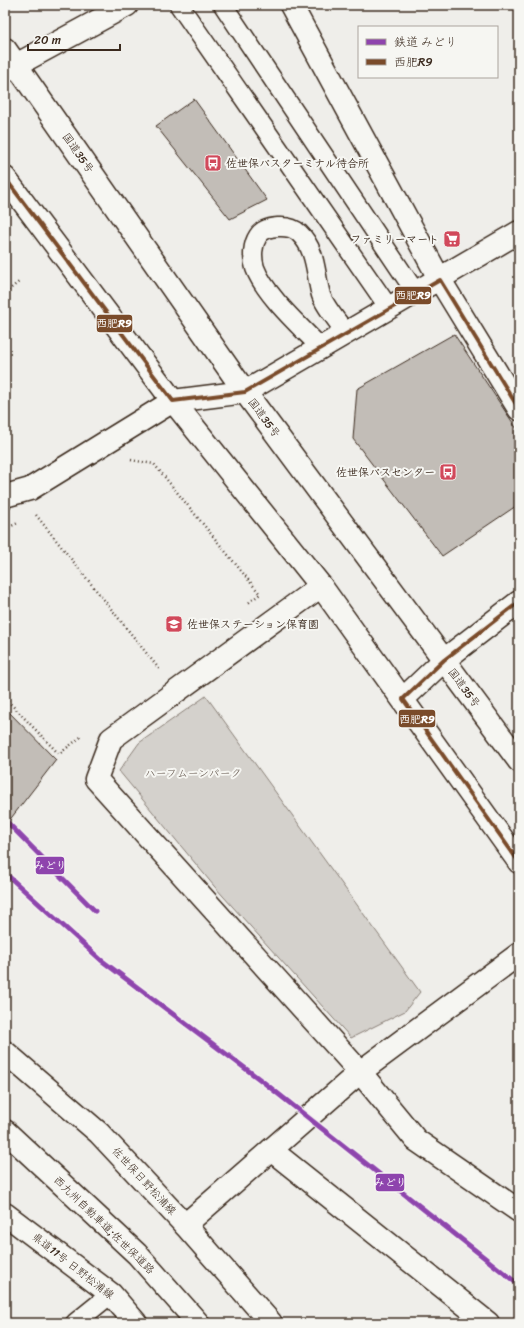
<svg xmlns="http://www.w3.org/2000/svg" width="524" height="1328" viewBox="0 0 524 1328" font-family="Sriracha,'Klee One',sans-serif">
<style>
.green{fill:#d4d1cc;stroke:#887e75}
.building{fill:#c2bdb7;stroke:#3b2a1e}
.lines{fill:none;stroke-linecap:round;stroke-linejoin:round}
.service-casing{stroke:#3b2a1e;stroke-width:21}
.minor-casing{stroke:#3b2a1e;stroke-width:25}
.tertiary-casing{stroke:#3b2a1e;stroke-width:25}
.primary-casing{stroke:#3b2a1e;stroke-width:25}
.trunk-casing{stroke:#3b2a1e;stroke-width:25}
.motorway-casing{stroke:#3b2a1e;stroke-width:25}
.path{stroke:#3b2a1e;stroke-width:2.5;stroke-dasharray:1 3;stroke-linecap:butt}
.service{stroke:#f6f6f2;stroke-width:18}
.minor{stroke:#f6f6f2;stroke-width:22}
.tertiary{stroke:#f6f6f2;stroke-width:22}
.primary{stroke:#f6f6f2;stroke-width:22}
.trunk{stroke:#f6f6f2;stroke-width:22}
.motorway{stroke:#f6f6f2;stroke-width:22}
.bus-1-casing{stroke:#f6f6f2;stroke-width:7}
.bus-1{stroke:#7a4b2a;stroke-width:4}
.rail-1-casing{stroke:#f6f6f2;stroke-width:8}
.rail-1{stroke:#8e44ad;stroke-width:5}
.labels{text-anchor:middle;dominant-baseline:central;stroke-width:4;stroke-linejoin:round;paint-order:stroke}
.street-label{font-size:11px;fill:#3b2a1e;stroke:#f6f6f2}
.poi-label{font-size:11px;font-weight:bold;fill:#3b2a1e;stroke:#f6f6f2;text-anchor:start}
.park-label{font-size:11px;fill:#61544a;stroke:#f6f6f2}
.line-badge{stroke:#f6f6f2;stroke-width:1.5}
.badge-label{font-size:11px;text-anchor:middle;font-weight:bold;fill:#fff}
</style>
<rect width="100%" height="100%" fill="#efeeea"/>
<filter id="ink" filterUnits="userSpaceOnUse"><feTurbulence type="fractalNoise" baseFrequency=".025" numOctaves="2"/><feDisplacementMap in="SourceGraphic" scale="8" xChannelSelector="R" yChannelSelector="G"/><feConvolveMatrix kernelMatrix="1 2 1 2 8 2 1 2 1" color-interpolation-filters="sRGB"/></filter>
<g filter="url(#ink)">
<path class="green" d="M206,696L420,992L405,1011L351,1038L214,886L119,771L139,743Z"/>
<path class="building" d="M194,99L267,200L230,219L156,126Z
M454,334L519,432V504L442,556L353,439L357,389Z
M5,708L56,760L5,826Z"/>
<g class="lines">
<g class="service-casing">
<path id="service" d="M179,5L389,308
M223,5L416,293
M321,348C301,327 265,295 255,268C252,258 252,245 258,236C265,225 290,224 299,233C317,250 315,274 321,295C325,307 339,323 346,333
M75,1323L111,1294"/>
</g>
<g class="minor-casing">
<path id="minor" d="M291,5L440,280L519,409
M5,71L127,5
M5,496L30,489L173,401L245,392L519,232
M321,586L111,739L96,779L360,1072L416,1140L519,1211
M403,699L444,660L519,602
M271,1150L488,1323"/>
</g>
<g class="tertiary-casing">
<path id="tertiary" d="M185,1225L360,1072L519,954"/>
</g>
<g class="primary-casing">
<path id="primary" d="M5,1052L99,1133L185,1225L271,1323
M5,1214L111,1294L136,1323"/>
</g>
<g class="trunk-casing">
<path id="trunk" d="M5,49L245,392L519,761
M5,178L173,401L321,586L519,862"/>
</g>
<g class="motorway-casing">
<path id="motorway" d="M5,1131L137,1254L198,1323"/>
</g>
<path class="path" d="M5,293L20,281
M131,460L154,464L260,594L247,604
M36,515L160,670
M5,529L18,523
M5,698L59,754L82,736"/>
<use href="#service" class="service"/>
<use href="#minor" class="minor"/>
<use href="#tertiary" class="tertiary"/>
<use href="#primary" class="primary"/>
<use href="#trunk" class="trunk"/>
<use href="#motorway" class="motorway"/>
<g class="bus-1-casing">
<path id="bus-1" d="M5,178L173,401L245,392L440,280L519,409
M519,602L444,660L403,699L519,862"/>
</g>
<use href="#bus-1" class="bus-1"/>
<g class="rail-1-casing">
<path id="rail-1" d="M5,820L95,911
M5,873L101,960L262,1081L519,1285"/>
</g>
<use href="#rail-1" class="rail-1"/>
</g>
</g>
<defs>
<g id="bus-square" transform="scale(0.9)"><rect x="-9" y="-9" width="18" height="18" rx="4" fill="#d1495b" stroke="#f6f6f2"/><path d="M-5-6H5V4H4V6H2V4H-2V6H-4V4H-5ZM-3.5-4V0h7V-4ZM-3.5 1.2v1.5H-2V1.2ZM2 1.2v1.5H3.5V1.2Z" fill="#fff"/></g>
<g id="supermarket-square" transform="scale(0.9)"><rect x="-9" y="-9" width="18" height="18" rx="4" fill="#d1495b" stroke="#f6f6f2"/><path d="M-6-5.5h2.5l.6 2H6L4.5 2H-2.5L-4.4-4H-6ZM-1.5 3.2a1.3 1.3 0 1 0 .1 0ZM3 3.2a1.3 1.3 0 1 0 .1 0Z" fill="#fff"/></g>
<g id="school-square" transform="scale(0.9)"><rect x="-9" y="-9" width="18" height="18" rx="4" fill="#d1495b" stroke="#f6f6f2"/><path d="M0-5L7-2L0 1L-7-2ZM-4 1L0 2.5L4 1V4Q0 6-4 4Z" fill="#fff"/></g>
</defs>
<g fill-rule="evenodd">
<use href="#bus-square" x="213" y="163"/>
<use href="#supermarket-square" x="452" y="239"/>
<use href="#bus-square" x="448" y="472"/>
<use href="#school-square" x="174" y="624"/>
</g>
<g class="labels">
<g class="street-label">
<text transform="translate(78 153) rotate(55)">国道35号</text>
<text transform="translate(264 418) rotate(53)">国道35号</text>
<text transform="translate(464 688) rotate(53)">国道35号</text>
<text transform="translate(144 1181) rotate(47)">佐世保日野松浦線</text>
<text transform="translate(104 1225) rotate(44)">西九州自動車道;佐世保道路</text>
<text transform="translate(73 1266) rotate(38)">県道11号 日野松浦線</text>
</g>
<g class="poi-label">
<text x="226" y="163">佐世保バスターミナル待合所</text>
<text x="439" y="239" text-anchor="end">ファミリーマート</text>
<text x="435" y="472" text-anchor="end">佐世保バスセンター</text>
<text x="187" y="624">佐世保ステーション保育園</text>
</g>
<g class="park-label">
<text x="193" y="773">ハーフムーンパーク</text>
</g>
</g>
<g class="line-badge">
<rect x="394" y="286" width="38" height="19" rx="4" fill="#7a4b2a"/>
<rect x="96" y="314" width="37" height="19" rx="4" fill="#7a4b2a"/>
<rect x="398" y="709" width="38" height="19" rx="4" fill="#7a4b2a"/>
<rect x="35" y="856" width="30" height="19" rx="4" fill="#8e44ad"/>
<rect x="375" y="1173" width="30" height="19" rx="4" fill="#8e44ad"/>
</g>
<g class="badge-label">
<text x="413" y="299">西肥R9</text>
<text x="114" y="327">西肥R9</text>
<text x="417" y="723">西肥R9</text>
<text x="50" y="869">みどり</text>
<text x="390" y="1186">みどり</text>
</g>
<rect width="524" height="1328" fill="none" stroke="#f6f6f2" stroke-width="20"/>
<rect x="10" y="10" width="504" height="1308" fill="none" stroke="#3b2a1e" stroke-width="1.5" filter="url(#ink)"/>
<rect x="358" y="26" width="140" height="52" fill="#f6f6f2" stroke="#aba49d"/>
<rect x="366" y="39" width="20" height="6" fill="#8e44ad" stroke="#aba49d"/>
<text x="394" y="46" font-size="12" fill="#3b2a1e">鉄道 みどり</text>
<rect x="366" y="59" width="20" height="6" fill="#7a4b2a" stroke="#aba49d"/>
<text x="394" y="66" font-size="12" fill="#3b2a1e">西肥R9</text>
<path d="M28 44v6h92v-6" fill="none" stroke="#3b2a1e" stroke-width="2"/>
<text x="34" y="44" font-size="12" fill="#3b2a1e" stroke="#f6f6f2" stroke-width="3" paint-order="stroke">20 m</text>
</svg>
